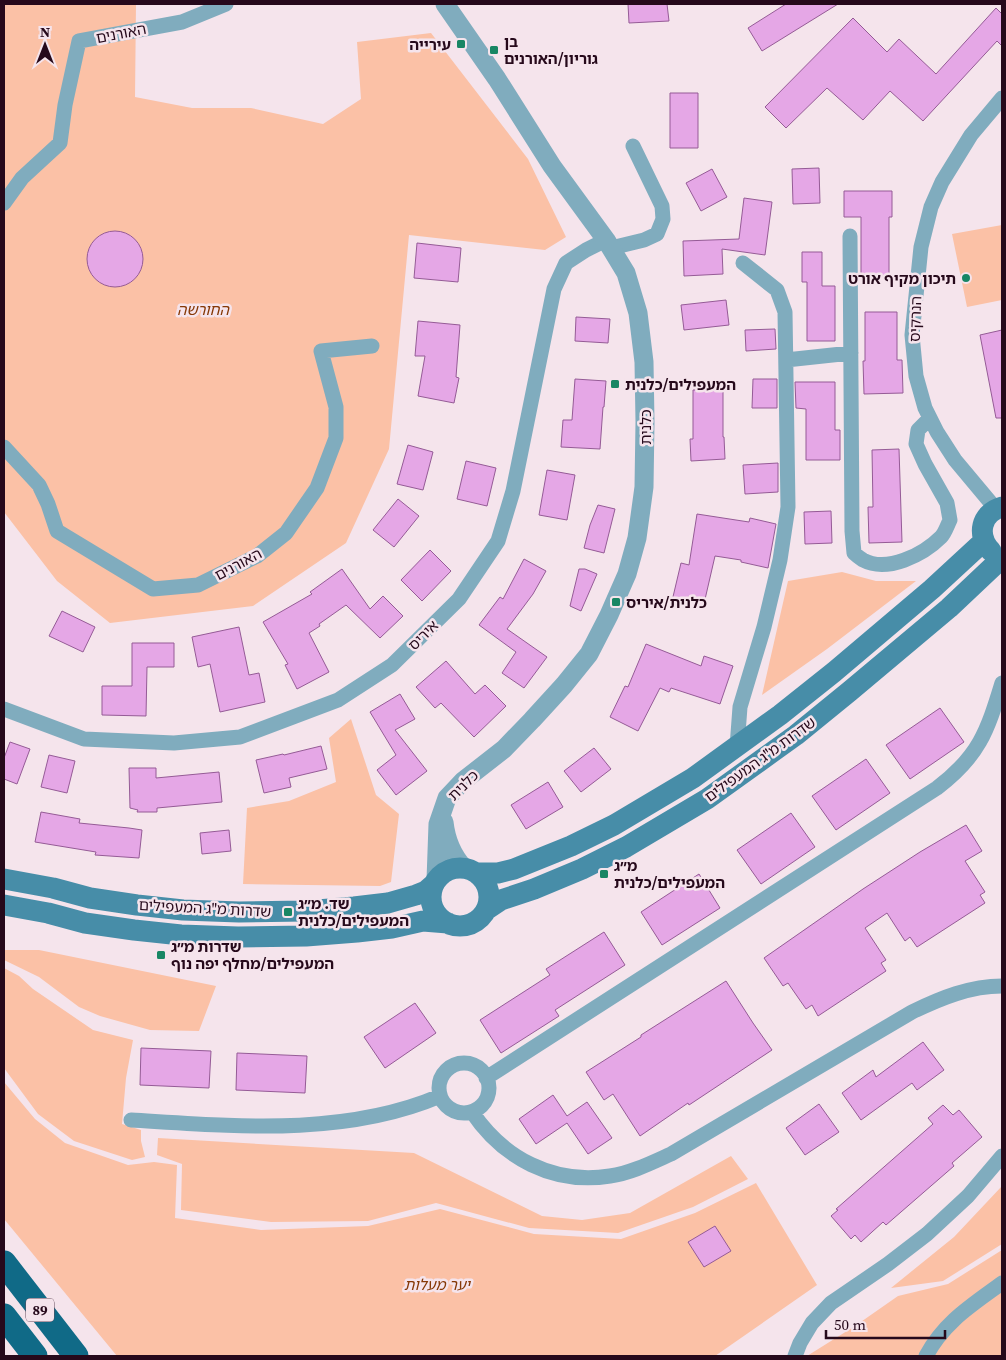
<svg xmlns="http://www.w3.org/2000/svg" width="1006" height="1360" viewBox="0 0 1006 1360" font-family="'Source Serif 4','Noto Sans Hebrew',serif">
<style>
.green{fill:#fbc1a6}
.building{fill:#e5a7e6;stroke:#955b96}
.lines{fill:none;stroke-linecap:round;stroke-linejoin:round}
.minor{stroke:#80acbe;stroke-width:15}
.tertiary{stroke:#80acbe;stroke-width:19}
.secondary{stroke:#478da8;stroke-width:21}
.trunk{stroke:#106a87;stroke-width:25}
.poi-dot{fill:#188664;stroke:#f5e4ec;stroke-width:2}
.labels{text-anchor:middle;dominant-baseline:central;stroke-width:5;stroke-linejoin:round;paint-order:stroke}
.shield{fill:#f5e4ec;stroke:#644b5a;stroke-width:1}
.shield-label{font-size:14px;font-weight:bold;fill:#26091b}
.street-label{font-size:15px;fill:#26091b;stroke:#f5e4ec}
.poi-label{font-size:15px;font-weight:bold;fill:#26091b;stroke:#f5e4ec;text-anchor:start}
.park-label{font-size:15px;font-style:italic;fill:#863806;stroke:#f5e4ec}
</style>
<rect width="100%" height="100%" fill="#f5e4ec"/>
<path class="green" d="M4,4H136L135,97L192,108H251L323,124L361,99L357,42L431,33L528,159L566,237L545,250L409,235L389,449L346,543L253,606L110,623L57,581L4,512Z
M1002,225V300L967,307L952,234Z
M842,572L876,581H916L827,649L762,695L788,581Z
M351,719L376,795L399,814L391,882L380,886L243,884L247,808L289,801L336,782L329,738Z
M4,950H39L216,986L199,1031L150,1030L100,1016L79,1007L39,977L4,960Z
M4,968L19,976L33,989L93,1030L133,1040L126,1078L122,1124L141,1130V1141L145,1157L132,1160L74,1141L38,1114L4,1068Z
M4,1082L35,1119L65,1143L128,1165L154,1162L177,1165L175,1218L261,1230L368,1226L440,1209L534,1234L621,1239L695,1213L756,1183L817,1285L715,1356H117L4,1219Z
M158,1138L414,1153L542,1216L582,1220L630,1213L731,1156L748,1179L693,1207L618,1233L529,1228L436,1203L368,1221L271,1222L181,1210L182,1164L157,1155Z
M1002,1186V1244L943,1281L891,1288L954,1237Z
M1002,1250V1356H807L855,1326L898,1296L948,1284Z"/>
<path class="building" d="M628,4H667L669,21L629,23Z
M786,4H838L762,51L748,28Z
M996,8L1002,14V46L997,41L923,121L890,91L863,120L827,88L786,128L765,107L853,18L887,52L899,39L936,74Z
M670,93H698V148H670Z
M819,168L820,203L793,204L792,169Z
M712,169L727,197L701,211L686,183Z
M844,191H892V217H889V276H861V217H844Z
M744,198L772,202L765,255L722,249L723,274L684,276L683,241L739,239Z
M87 259a28 28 0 1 1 56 0a28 28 0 1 1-56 0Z
M417,243L461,248L458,282L414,278Z
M802,252H822V286H835V341H807V282H802Z
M726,300L729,325L684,330L681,305Z
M865,312H897V360H902L903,393L864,394L863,361H865Z
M576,317L610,319L608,343L575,341Z
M418,321L460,325L456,377L459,378L454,403L418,396L425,356H415Z
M775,329L776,349L746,351L745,330Z
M1002,330V418H996L980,335Z
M575,379L606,381L604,407H603L600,449L561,447L563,420H572Z
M753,379H777V408H752Z
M795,382H835V430H840V460H806V409L796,408Z
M693,390H723V437H724L725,459L691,461L690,439H693Z
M408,445L433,452L423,490L397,484Z
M899,449L902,542L869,543L868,507H873L872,450Z
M466,461L496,468L487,506L457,499Z
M778,463V492L745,494L743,465Z
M547,470L575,475L567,520L539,515Z
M398,499L419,516L394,547L373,530Z
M598,505L615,509L604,553L584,548L590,525Z
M831,511L832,543L805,544L804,512Z
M697,514L749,522L750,518L776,524L768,568L741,562V560L715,556L703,608L672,601L681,563L689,565Z
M430,550L451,571L422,601L401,580Z
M524,559L546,571L533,594L507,629L547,657L524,688L502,673L516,652L479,625L500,597L503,599Z
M342,569L370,609L383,596L403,616L380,638L346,605L319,624L320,626L309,633L329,672L297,689L285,665L288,664L263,622L312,594L310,592Z
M579,569H585L597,574L581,611L570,606Z
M62,611L95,627L83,652L49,636Z
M239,627L249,675L259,673L265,702L220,712L210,664L198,667L192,637Z
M132,643H174V667H147L146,716L102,715V686H132Z
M646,644L701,666L704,656L733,666L720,704L671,688L669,692L660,688L638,731L610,717L625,686L628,687Z
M446,661L475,694L485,685L506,706L474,737L441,703L435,708L416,687Z
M400,694L415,719L395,730L427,771L396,795L377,770L396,755L370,712Z
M940,708L964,742L910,779L886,745Z
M10,742L30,749L17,784L4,779V758Z
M321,746L327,769L289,778L291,787L264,793L256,760L283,754L284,755Z
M594,748L611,769L581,792L564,771Z
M49,755L75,761L67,793L41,787Z
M866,759L890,793L836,830L812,796Z
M129,768H156V778L219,772L222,802L157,808V812H137L138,810L130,808Z
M548,782L563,807L526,829L511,805Z
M41,812L80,819L79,823L129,828L142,830L139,858L95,855L96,852L35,842Z
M791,813L815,847L761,884L737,850Z
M966,825L982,851L965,861L985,892L980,895L985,903L917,947L910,937L905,941L887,913L865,928L886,960L881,963L886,971L818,1016L812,1005L806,1009L788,983L783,986L764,958L863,889L920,852Z
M229,830L231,851L202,854L200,833Z
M699,874L720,908L662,945L641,912Z
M604,932L625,965L555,1010L559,1016L501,1053L480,1020L550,975L546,969Z
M726,981L753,1023L772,1050L689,1105L688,1103L640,1136L613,1094L604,1100L586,1072L641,1037V1035Z
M415,1003L436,1033L385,1068L364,1037Z
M923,1042L944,1070L917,1090L912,1083L861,1120L842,1093L873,1070L876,1077Z
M141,1048L211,1051L209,1088L140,1085Z
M237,1053L307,1056L305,1093L236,1090Z
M553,1095L567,1116L587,1102L612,1138L588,1154L567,1123L536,1144L519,1119Z
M819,1104L839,1132L805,1155L786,1128Z
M943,1105L953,1115L959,1110L982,1137L952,1163L954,1166L886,1225L883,1222L861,1242L855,1235L851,1239L831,1216L838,1210L836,1209L933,1124L928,1118Z
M715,1226L731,1251L704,1267L688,1242Z"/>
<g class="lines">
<path class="minor" d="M4,203L22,178L60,143L65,105L79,41L182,22L226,4
M850,236L852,531L854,553C856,555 860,558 863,560C887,573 923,555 941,537C945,533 947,526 950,520L947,503L925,464L916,444L918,430L930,418
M611,248L644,240L657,234L663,219L662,206L633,146
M786,360L851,353
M4,447L39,485L48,504L57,531L153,589L198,585L257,556L286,533L317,488L336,438V407L321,351L372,346
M996,509L955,460L937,432L925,408L916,376L912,335L921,247L931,207L942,182L971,135L1002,98
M4,709L84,739L174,743L240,737L338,700L392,665L459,599L498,541L513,491L554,289L566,263L586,250L606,240
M737,747L740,707L764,627L780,560L788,507L785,312L777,290L743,263
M439 1088a25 25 0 1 1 50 0a25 25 0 1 1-50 0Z
M486,1078L937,788C979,756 987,732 1002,683
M472,1112C503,1158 553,1185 610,1176C631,1173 651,1163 671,1154L912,1012C941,998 970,986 1002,986
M131,1120C232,1126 344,1137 440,1096
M795,1356L800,1343L812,1323L831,1303L888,1264L927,1234L968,1196L1002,1156
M926,1356C944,1322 972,1305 1002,1283"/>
<path class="tertiary" d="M444,822C446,840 452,855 464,868
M436,880L438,824L447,798L463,781L504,749L532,720L564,685L589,654L609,615L627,574L637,538L644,487L645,422L644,362L638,313L626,273L606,240L552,166L497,79L445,4"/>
<path class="secondary" d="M991,551C976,535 981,513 1002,507
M431 897a29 29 0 1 1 58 0a29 29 0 1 1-58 0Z
M477,873H498L514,869L571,846L614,825L693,778L780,715L834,672L932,589L984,541
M4,879L53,888L90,898L137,905L183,910L239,912L305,911L354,907L388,903L416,895L426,891L434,884
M4,905L48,913L85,923L134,930L181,935L238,937L306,936L357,932L392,928L423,921L448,923
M486,910L501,900L534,889L582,869L626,847L707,799L796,735L850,691L949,608L1002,558"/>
<path class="trunk" d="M4,1263L76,1356
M4,1316L35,1356"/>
</g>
<g class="poi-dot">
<rect x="456" y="39" width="10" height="10" rx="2.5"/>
<rect x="489" y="45" width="10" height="10" rx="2.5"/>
<circle cx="966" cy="278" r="5"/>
<rect x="610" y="379" width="10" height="10" rx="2.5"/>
<rect x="611" y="597" width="10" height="10" rx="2.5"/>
<rect x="599" y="869" width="10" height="10" rx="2.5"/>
<rect x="283" y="907" width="10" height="10" rx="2.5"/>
<rect x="156" y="950" width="10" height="10" rx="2.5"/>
</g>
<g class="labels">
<rect class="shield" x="26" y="1298.5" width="28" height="23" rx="4"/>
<g class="shield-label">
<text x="40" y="1310">89</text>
</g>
<g class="street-label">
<text transform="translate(121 33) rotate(-11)">האורנים</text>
<text transform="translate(915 319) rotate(-88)">הנרקיס</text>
<text transform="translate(645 427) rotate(-90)">כלנית</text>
<text transform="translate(238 564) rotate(-28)">האורנים</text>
<text transform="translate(423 635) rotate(-45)">איריס</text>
<text transform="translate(760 759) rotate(-36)">שדרות מ"ג המעפילים</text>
<text transform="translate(463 785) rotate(-45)">כלנית</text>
<text transform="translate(205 908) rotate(3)">שדרות מ"ג המעפילים</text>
</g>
<g class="poi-label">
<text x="504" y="41">בן<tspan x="504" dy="17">גוריון/האורנים</tspan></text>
<text x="451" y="44" text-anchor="end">עירייה</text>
<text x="956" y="278" text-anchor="end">תיכון מקיף אורט</text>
<text x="625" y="384">המעפילים/כלנית</text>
<text x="626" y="602">כלנית/איריס</text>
<text x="614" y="865">מ״ג<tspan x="614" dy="17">המעפילים/כלנית</tspan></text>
<text x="298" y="903">שד. מ״ג<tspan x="298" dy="17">המעפילים/כלנית</tspan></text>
<text x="171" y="946">שדרות מ״ג<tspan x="171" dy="17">המעפילים/מחלף יפה נוף</tspan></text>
</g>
<g class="park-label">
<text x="203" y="309">החורשה</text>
<text x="437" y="1284">יער מעלות</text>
</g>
</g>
<rect width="1006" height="1360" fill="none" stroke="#26091b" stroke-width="10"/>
<g transform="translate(45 45)" stroke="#f5e4ec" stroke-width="4" paint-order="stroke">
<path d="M0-4L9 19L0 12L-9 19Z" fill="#26091b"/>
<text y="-8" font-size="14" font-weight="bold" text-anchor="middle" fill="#26091b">N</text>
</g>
<path d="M826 1330v8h119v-8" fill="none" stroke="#26091b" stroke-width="2.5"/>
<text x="834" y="1330" font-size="15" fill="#26091b" stroke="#f5e4ec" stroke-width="4" paint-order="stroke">50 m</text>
</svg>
